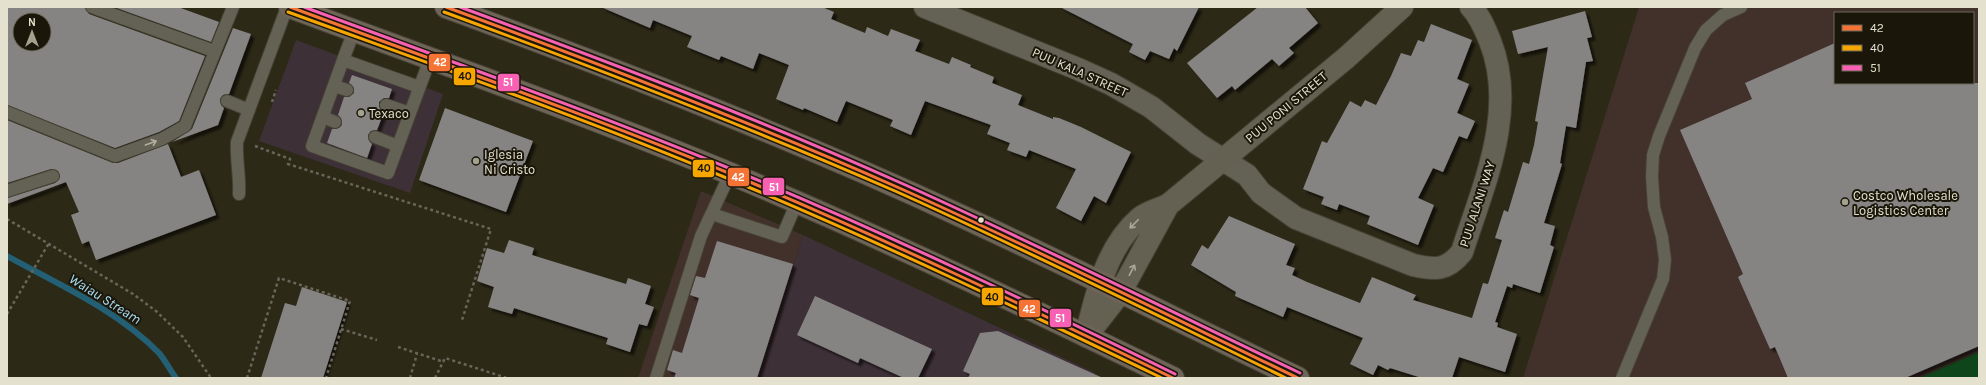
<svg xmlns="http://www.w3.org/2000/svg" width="1986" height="385" viewBox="0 0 1986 385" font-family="Karla,sans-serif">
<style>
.commercial{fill:#3e3037}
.industrial{fill:#42302a;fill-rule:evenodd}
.green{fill:#0f451a}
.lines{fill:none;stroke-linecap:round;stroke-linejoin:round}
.stream{stroke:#246075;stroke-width:6}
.building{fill:#858483;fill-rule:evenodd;filter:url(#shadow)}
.lane-casing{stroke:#464335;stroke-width:14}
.street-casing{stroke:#464335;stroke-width:24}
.secondary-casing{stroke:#464335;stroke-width:24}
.primary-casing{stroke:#464335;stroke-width:24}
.path{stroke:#68665a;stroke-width:2.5;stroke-dasharray:3 3;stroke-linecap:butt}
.lane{stroke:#646255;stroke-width:12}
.street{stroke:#646255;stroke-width:22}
.secondary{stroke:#646052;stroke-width:22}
.primary{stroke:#6e6558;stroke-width:22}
.bus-1-casing{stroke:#1a170a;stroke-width:6}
.bus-2-casing{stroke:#1a170a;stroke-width:6}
.bus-3-casing{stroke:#1a170a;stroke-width:6}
.bus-1{stroke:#f57335;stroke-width:3}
.bus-2{stroke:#f7a600;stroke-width:3}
.bus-3{stroke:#f860b3;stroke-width:3}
.oneway{stroke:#b1ae9e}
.oneway2{stroke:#aaa796}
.poi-dot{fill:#a4a18e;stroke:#1a170a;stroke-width:1.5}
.bus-dot{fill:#e4e1ce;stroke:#1a170a;stroke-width:1.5}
.labels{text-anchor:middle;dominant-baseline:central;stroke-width:4;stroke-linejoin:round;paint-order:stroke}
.street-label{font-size:13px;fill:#e4e1ce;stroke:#1a170a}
.poi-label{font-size:13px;fill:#e4e1ce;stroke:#1a170a;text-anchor:start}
.water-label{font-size:14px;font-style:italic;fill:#abe0f7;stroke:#1a170a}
.line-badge{stroke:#1a170a;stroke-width:1.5}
.badge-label{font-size:11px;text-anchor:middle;font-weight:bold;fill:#fff}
.pale-badge-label{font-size:11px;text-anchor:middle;font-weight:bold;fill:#111}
</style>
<defs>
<filter id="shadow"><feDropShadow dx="3.5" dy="3.5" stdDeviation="1" flood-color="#0009"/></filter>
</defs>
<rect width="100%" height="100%" fill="#2d2917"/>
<path class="commercial" d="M296,40L443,94L410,193L259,141Z
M803,235L1095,373L1093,378H759Z"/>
<path class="industrial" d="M1639,7H1979V352L1919,378H1523ZM1835,13H1973V83H1835Z
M701,191L803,235L759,378H638Z"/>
<path class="green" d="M1979,352V378H1919Z"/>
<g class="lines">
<path class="stream" d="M7,256C59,285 117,310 159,353C165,360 170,370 176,378"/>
</g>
<path class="building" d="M7,7H85L89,14L205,56L179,121L159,132L115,148L7,105ZM20,20H44V44H20Z
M114,7H178L219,22L211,42Z
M601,7H822L834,12L831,19L865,33L867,27L888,36L891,29L920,40L915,51L949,64L952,57L971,65L970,67L994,77L992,83L1022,95L1018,105L1053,119V117L1059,118L1081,127L1131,152L1106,203L1094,196L1081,221L1056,208L1076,169L1029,150L1026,157L1007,150L1010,143L987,134L991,125L925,101L911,135L890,126L893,120L846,101L837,122L804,108L803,110L776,99L789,65L759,53L753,69L721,56L719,60L687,47L692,36L653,20L650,28Z
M1060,7H1199L1177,51L1174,48L1169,59L1150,51L1145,60L1129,52L1133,44Z
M1258,7H1305L1318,23L1289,48L1294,53L1279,66L1272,59L1235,90L1232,86L1217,98L1187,63Z
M1585,11L1592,37L1587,38L1593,61L1586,62L1576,128L1566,126L1560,163L1562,164L1544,223L1555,226L1550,245L1554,247L1540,293L1513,284L1512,288L1507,286L1495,322L1498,323L1497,327L1517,334L1505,372L1459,357L1452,378H1422L1390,368L1388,370L1378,365L1373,375L1350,364L1363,338L1287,307L1283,317L1235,296L1236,292L1191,265L1202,245L1208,249L1229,216L1295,244L1286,265L1295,268L1292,275L1307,282L1360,303L1372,277L1416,295L1413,300L1472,318L1483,283L1488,284L1502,240L1495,238L1504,210L1508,212L1523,162L1529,164L1534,145L1538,122L1535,121L1548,47L1518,54L1512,31Z
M1431,24L1472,40L1457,79L1469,84L1457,113L1475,121L1467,139L1459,136L1443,172L1433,168L1418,198L1434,205L1418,245L1367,224L1370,216L1339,204L1337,210L1321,204L1324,197L1303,189L1322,141L1327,143L1350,101L1361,107L1365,100L1376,105L1391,76L1401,53L1411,56L1418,40L1424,42Z
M233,28L251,34L229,94L223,95L220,99L221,105L224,108L218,125L172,142L192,129Z
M1835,43V83H1979V346L1905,378H1788L1775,347L1770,349L1738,277L1743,274L1680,130L1752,99L1745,83Z
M352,75L392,89L389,98H384L379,102V107L384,112L377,130L371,131L368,135L369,141L372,144L367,158L327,143L332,129L339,128L342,125L341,118L338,115L344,97H349L354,93V88L349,83Z
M445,108L533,141L506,212L419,180Z
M7,120L113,163H118L168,144L181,177L199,170L216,215L96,260L89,241L82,244L71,215L79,212L66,182L7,204V198L55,183L60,177L58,171L51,169L7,183Z
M509,240L534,248L532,255L626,284L628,278L651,286L645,304L654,307L647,326L639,324L630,352L606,344L608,338L514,308L512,314L488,307L494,287L477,281L487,248L504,253Z
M717,241L793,264L757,378H674L676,373L667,370L673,350L682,353L699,298L690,295L696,276L705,278Z
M302,287L347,302L323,378H261L285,303L296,306Z
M815,296L932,349L918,378H904L860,358L858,363L797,335Z
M998,331L1103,378H968L970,374L963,371L980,333Z"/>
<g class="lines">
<g class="lane-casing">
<path id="lane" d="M92,7L214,51
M343,60L354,31
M334,86L347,90
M419,87L343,60L312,146L388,173L430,59
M227,101L249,110
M386,105L410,113
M7,112L115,156L162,139L185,126L233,7
M323,117L335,122
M375,137L398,146
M7,191L53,176
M239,194C240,176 236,160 237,142L287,7
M712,214L782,237L797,202
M656,378L701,236L730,174
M1622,378L1663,279L1665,260L1662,237L1654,207L1652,177L1653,155L1659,136L1695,48L1706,30L1723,15L1741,7"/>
</g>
<g class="street-casing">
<path id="street" d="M925,7L1078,69L1111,84L1151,107L1198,144L1247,175L1261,193L1296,218L1413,265C1435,270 1447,271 1462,252C1483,186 1518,111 1490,41C1485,29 1480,16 1471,7"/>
</g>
<g class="secondary-casing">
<path id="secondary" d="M1091,330L1120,293L1168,205
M1086,336C1096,295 1106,247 1140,218C1147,212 1159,209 1168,205L1346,58L1402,7"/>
</g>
<g class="primary-casing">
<path id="primary" d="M290,7C438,62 586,114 731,174C881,237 1027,307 1173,378
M446,7C620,71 793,138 961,216C1074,268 1185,324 1298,378"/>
</g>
<path class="path" d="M272,102L276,90
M255,146L290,159L288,164L491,229L462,320
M7,219L133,294L156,311L183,337L211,378
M7,314L49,243
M341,329L377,340
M398,347L444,362
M247,378L279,278L350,301L326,378
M410,378L417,354
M435,378L445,358L507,378"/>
<use href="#lane" class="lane"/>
<use href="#street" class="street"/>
<use href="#secondary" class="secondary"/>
<use href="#primary" class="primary"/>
<g class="bus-1-casing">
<path id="bus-1" d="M290,7C438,62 586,114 731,174C881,237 1027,307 1173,378
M446,7C598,63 749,121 897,187C1032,247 1165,314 1298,378"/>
</g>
<g class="bus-2-casing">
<path id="bus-2" d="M288,12C436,66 584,118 729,179C876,240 1019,309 1162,378
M444,12C596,68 747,126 895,191C1027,250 1156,315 1286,378"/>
</g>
<g class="bus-3-casing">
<path id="bus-3" d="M304,7C447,60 590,111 731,169C882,231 1029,302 1175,374
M460,7C609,62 757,118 901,183C1035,243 1167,310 1300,373"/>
</g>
<use href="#bus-1" class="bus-1"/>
<use href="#bus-2" class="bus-2"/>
<use href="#bus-3" class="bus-3"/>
</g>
<defs><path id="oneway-shaft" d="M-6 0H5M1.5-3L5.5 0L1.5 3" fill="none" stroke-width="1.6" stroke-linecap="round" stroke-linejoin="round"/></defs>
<use class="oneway" href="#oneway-shaft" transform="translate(151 143) rotate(-20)"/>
<g class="oneway2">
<use href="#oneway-shaft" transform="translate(1134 224) rotate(134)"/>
<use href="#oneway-shaft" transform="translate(1132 270) rotate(-63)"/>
</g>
<g class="poi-dot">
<circle cx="361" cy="113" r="4"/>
<circle cx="476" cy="161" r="4"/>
<circle cx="1845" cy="202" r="4"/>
</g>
<circle class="bus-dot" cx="981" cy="220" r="3.5"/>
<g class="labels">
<g class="street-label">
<text transform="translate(1080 72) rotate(24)">PUU KALA STREET</text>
<text transform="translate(1286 107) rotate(-40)">PUU PONI STREET</text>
<text transform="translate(1477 204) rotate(-72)">PUU ALANI WAY</text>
</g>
<g class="poi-label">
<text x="369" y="113">Texaco</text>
<text x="484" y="154">Iglesia<tspan x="484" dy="15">Ni Cristo</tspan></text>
<text x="1853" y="195">Costco Wholesale<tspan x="1853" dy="15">Logistics Center</tspan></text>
</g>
<g class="water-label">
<text transform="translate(105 299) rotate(32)">Waiau Stream</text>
</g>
</g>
<g class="line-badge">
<rect x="428" y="53" width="23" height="19" rx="4" fill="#f57335"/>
<rect x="453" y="67" width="23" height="19" rx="4" fill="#f7a600"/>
<rect x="497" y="73" width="23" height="19" rx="4" fill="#f860b3"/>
<rect x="692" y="159" width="23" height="19" rx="4" fill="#f7a600"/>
<rect x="727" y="167" width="23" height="20" rx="4" fill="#f57335"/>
<rect x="762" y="177" width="23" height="19" rx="4" fill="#f860b3"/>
<rect x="981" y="287" width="23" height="19" rx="4" fill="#f7a600"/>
<rect x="1018" y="299" width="23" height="19" rx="4" fill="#f57335"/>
<rect x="1049" y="308" width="23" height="20" rx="4" fill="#f860b3"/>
</g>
<g class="badge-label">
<text x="440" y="66">42</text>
<text x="508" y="86">51</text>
<text x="738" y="181">42</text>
<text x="774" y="191">51</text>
<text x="1029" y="313">42</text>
<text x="1060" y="322">51</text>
</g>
<g class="pale-badge-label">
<text x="465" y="80">40</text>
<text x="704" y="172">40</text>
<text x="992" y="301">40</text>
</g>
<rect width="1986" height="385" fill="none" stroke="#e4e1ce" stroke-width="16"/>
<rect x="1834" y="12" width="140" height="72" fill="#1a170a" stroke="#6b6858"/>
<rect x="1842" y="25" width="20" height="6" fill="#f57335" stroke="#6b6858"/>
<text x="1870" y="32" font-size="12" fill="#e4e1ce">42</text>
<rect x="1842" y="45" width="20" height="6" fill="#f7a600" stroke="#6b6858"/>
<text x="1870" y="52" font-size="12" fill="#e4e1ce">40</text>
<rect x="1842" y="65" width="20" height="6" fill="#f860b3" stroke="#6b6858"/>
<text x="1870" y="72" font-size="12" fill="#e4e1ce">51</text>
<g transform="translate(32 32)"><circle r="19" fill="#1a170a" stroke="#6b6858"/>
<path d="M0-3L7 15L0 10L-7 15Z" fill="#a4a18e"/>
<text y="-6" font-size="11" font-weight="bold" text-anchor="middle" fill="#e4e1ce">N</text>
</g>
</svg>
